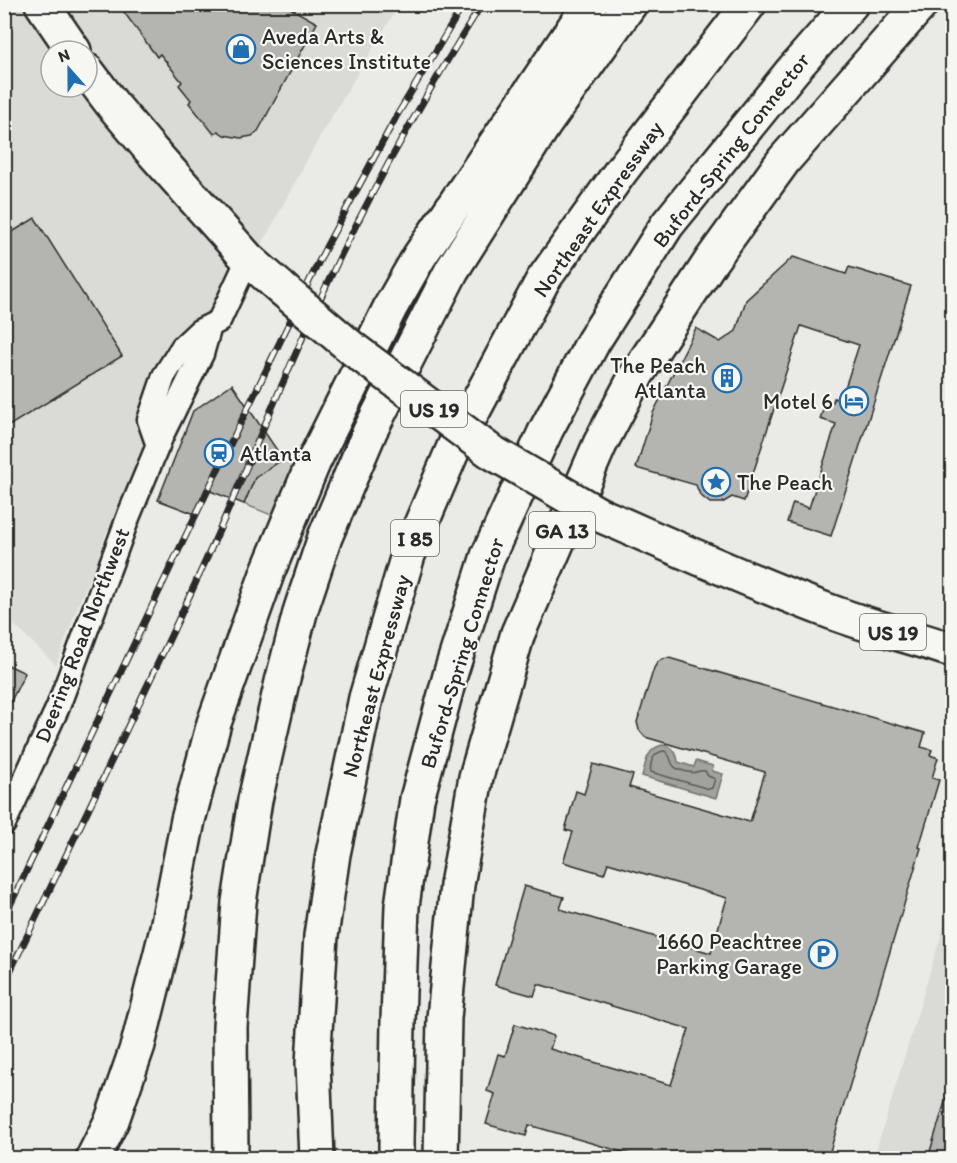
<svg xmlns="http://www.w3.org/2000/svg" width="957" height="1163" viewBox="0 0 957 1163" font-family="Itim,sans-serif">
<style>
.built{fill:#dadad6;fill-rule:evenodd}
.green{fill:#cacac7;stroke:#7a7a79;stroke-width:1.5}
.water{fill:#a1a19e;stroke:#727270;stroke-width:1.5}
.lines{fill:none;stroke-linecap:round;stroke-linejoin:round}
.shore{stroke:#5a5a59;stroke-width:1.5}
.building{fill:#b4b4b1;stroke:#2b2b2b;stroke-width:1.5}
.street-casing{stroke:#2b2b2b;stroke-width:27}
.primary-casing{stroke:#2b2b2b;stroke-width:38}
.highway-casing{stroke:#2b2b2b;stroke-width:38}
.street{stroke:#f6f6f2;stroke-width:22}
.primary{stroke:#f6f6f2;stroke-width:33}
.highway{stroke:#f6f6f2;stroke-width:33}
.rail-casing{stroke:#2b2b2b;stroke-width:7}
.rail{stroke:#f6f6f2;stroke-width:4.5;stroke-dasharray:14;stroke-linecap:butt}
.primary-bridge-casing{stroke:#2b2b2b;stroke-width:38;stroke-linecap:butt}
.primary-bridge{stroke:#f6f6f2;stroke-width:33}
.labels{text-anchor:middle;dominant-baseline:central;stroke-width:4.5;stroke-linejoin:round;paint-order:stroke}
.shield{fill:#f6f6f2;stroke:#686867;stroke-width:1.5}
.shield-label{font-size:21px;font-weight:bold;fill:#2b2b2b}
.poi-label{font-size:22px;fill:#2b2b2b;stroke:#f6f6f2;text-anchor:start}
.street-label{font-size:22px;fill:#2b2b2b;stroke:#f6f6f2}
</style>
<rect width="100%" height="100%" fill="#eaeae6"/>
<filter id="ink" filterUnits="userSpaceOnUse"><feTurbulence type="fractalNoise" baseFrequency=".0167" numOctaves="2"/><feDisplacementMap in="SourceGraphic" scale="12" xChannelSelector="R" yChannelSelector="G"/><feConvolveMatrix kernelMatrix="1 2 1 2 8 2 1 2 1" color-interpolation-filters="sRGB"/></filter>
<g filter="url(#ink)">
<path class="built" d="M4,5H399L320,136L106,534L95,566L79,603L56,665L5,616ZM51,51H87V87H51Z
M952,899V1158H874Z"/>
<path class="green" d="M283,459H302L279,518L244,504L255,478Z"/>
<path class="water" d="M662,745C672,746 677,752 678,762L694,767L696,761L713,766L712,771L723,774L716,798L642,776C646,762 647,749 662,745Z"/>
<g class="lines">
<path class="shore" d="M665,751C673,757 669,764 676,768C680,770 691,774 696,772C699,771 702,770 705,771L708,776L715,779L712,788L709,789L651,772C649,763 654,751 665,751Z"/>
</g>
<path class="building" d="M118,4H283L317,23L258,131L252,136L241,138L224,135L218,131L214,134L189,103L191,100L179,85L182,82L160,54L157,57Z
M35,218L122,356L4,429V237Z
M793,257L846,274L849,267L911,286L831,536L787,522L793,503L809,508L836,424L820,419L826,400L833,402L834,398L841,400L859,345L801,326L744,501L732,497L722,503H710L700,495L696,485L636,468L653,413L696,328L720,342L736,331L746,300Z
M232,384L283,459L255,478L244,504L205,489L195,514L158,500L193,411Z
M669,658L925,733L921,747L932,750L930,755L938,758L932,778L939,780L919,847L921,848L828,1158H643L529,1125L526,1136L486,1124L495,1094L487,1091L498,1054L505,1056L515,1024L554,1036L550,1049L671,1085L689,1029L538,984L534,996L495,985L524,886L564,897L560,909L711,953L727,898L608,863L604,874L563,862L573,832L565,830L576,791L584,794L593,764L633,775L629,787L750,822L765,772L645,737L639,730L637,722L654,668L657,663L662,659Z
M4,663L25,673L4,715Z
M948,1092L952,1093V1158H928Z"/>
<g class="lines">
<g class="street-casing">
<path id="street" d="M158,446L149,420L164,376L183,346L199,331L219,321L248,259
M4,824L58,707L129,515L163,433L202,354L210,326"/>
</g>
<g class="primary-casing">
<path id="primary" d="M598,514C674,547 749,581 826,610C867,626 910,636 952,650"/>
</g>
<g class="highway-casing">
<path id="highway" d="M42,4L74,51
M87,71L112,104L150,149L248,259L281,288
M93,1158L112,1120L138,1045L166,933L188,820L214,723L268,571L314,461L391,306L419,257L590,4
M231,1158L230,1027L239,902L255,800L282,682L301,609L325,537L370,431L452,270L544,125L630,4
M317,1158L313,1063L321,936L333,854L366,698L408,555L454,447L543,280L621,171L749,4
M398,1158L396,1147L398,1021L402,906L417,799L451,672L488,556L546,430L593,342L667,225L793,70L851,4
M441,1158L444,1018L457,885L476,777L518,633L600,444L637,374L711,261L784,160L921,4"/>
</g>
<use href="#street" class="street"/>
<use href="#primary" class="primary"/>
<use href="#highway" class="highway"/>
<g class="rail-casing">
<path id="rail" d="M4,918L172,564L326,247L396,117L464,4
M4,984C68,851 133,718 195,584C246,474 289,361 342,253C384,168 431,85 482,4"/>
</g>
<use href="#rail" class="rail"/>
<g class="primary-bridge-casing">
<path id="primary-bridge" d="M281,288L353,349L490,451L598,514"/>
</g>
<use href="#primary-bridge" class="primary-bridge"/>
</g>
</g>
<defs>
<g id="shop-ring" transform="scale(1.5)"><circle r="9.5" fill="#f6f6f2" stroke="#1f6fb2" stroke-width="1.5"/><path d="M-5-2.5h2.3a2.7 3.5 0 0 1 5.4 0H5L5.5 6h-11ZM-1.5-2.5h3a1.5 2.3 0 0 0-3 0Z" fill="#1f6fb2"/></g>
<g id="building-ring" transform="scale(1.5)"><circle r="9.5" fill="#f6f6f2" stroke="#1f6fb2" stroke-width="1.5"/><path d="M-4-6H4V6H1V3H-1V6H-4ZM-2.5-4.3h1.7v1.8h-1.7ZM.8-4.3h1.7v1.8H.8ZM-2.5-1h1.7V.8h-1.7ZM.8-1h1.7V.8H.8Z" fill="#1f6fb2"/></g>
<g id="hotel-ring" transform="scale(1.5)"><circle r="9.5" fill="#f6f6f2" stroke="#1f6fb2" stroke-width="1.5"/><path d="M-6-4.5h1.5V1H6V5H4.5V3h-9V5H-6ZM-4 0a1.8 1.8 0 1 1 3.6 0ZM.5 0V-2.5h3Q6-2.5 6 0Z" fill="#1f6fb2"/></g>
<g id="station-ring" transform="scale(1.5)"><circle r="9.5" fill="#f6f6f2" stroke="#1f6fb2" stroke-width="1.5"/><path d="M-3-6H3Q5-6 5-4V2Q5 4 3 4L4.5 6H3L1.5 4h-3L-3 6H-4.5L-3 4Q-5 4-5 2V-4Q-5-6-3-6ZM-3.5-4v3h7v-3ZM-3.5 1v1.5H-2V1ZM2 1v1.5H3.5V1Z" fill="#1f6fb2"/></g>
<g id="sight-ring" transform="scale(1.5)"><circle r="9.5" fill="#f6f6f2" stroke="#1f6fb2" stroke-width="1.5"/><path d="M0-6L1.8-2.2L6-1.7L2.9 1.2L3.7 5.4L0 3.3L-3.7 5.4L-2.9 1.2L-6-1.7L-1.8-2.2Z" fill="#1f6fb2"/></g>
<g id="parking-ring" transform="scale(1.5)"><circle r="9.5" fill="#f6f6f2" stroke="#1f6fb2" stroke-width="1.5"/><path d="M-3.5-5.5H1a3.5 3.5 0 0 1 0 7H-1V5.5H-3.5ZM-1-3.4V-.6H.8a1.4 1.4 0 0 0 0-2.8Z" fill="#1f6fb2"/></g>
</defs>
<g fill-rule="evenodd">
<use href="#shop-ring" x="241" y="49"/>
<use href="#building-ring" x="727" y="378"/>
<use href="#hotel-ring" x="854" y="401"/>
<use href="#station-ring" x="219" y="453"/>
<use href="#sight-ring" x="716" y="482"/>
<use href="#parking-ring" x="823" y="954"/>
</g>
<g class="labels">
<g class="shield">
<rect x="401" y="391" width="66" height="36" rx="4.5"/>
<rect x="529" y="512" width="66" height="36" rx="4.5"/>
<rect x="391" y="520" width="48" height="36" rx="4.5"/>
<rect x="860" y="614" width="66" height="36" rx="4.5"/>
</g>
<g class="shield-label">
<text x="434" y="409">US 19</text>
<text x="562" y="530">GA 13</text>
<text x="415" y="538">I 85</text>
<text x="893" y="632">US 19</text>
</g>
<g class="poi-label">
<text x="262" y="36">Aveda Arts &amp;<tspan x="262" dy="25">Sciences Institute</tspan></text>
<text x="706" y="365" text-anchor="end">The Peach<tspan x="706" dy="25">Atlanta</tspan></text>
<text x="833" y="401" text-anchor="end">Motel 6</text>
<text x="240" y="453">Atlanta</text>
<text x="737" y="482">The Peach</text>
<text x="802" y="941" text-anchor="end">1660 Peachtree<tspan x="802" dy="25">Parking Garage</tspan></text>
</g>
<g class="street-label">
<text transform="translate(731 150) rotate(-52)">Buford-Spring Connector</text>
<text transform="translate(598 209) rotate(-55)">Northeast Expressway</text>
<text transform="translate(82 635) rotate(-69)">Deering Road Northwest</text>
<text transform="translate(462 653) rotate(-73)">Buford-Spring Connector</text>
<text transform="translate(376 676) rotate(-75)">Northeast Expressway</text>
</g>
</g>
<rect width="957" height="1163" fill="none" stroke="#f6f6f2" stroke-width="24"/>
<rect x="12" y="12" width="933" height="1139" fill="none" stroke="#2b2b2b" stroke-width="2" filter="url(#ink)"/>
<g transform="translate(69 69) rotate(339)"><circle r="28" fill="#f6f6f2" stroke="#a5a5a2" stroke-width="1.5"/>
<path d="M0-4.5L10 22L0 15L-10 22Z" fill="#1f6fb2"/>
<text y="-9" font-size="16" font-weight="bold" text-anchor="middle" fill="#2b2b2b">N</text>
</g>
</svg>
